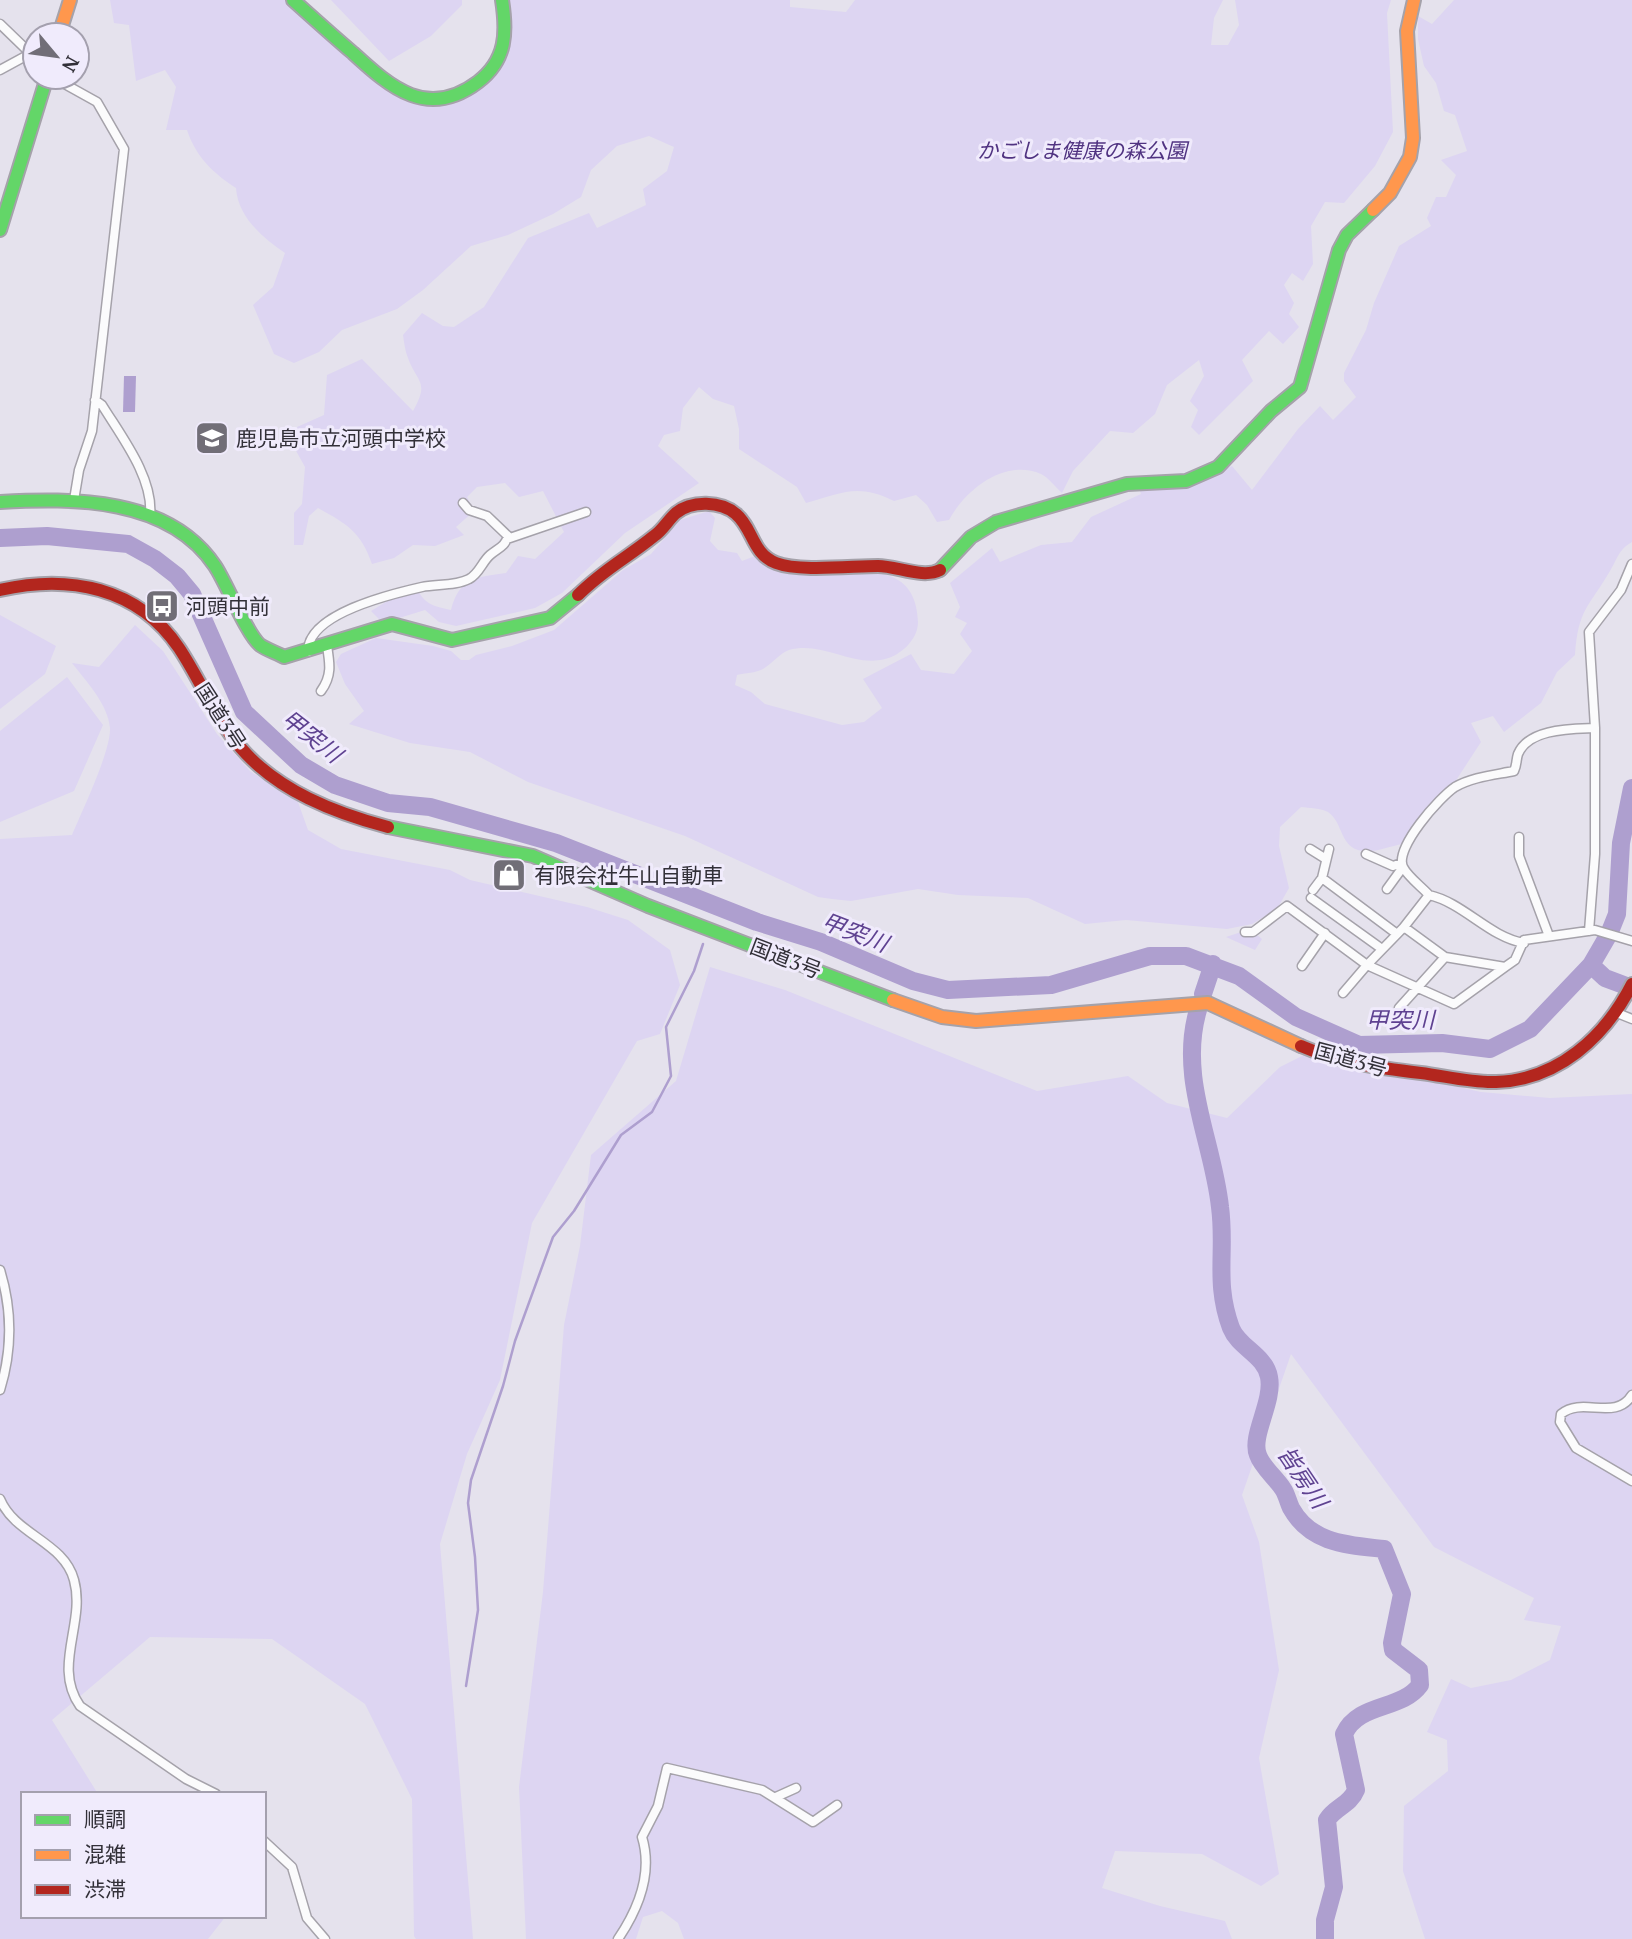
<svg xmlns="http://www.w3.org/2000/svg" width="1632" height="1939" viewBox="0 0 1632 1939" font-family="'PT Serif','Noto Sans JP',serif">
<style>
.green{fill:#ddd5f2}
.water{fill:#ae9fcf}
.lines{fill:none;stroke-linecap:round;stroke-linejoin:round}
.stream{stroke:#ae9fcf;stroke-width:2.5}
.river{stroke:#ae9fcf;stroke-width:18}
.street-casing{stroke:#a5a2aa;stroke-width:11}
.fast-casing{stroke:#a5a2aa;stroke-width:16}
.slow-casing{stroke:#a5a2aa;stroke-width:16}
.jam-casing{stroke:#a5a2aa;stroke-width:16}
.street{stroke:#fbfbfc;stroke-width:8}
.fast{stroke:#63d668;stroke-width:12}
.slow{stroke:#ff974d;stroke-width:12}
.jam{stroke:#b3261e;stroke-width:12}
.labels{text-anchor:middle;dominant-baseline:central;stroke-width:6;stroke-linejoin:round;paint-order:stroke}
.park-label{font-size:21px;font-style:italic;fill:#503381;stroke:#f0ebfc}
.poi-label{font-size:21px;fill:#323038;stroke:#f0ebfc;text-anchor:start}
.street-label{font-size:21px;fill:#323038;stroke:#f0ebfc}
.water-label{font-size:23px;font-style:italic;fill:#5f4291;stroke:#f0ebfc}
</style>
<rect width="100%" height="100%" fill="#e5e2ed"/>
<path class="green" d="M110,0H300C328,26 356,58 388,79C416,99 472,102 496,73C509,57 511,19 509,0H790V7L846,12L855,0H1223L1214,18L1211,45H1228L1239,25L1235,0H1391L1387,13L1393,132L1375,166L1344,203L1325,202L1311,226L1313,264L1303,281L1292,273L1284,285L1294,303L1289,314L1299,327L1283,344L1269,331L1242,360L1253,381L1199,435L1191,427L1198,410L1190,401L1204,376L1199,360L1167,385L1155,414L1133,433L1110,431L1073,471L1062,493C1056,488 1048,477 1041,474C1005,458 965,490 949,520L937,522L927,505L916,495L894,501C857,483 843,493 806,503L797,487L739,449V429L734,406L713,399L699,387L683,408L680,431L664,435L658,446L699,483L625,533L562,593L535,608L456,626L439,622L425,610L383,623L371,611L415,584C423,604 432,606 451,610C459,578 476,577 506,573L518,556L535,559L564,532L543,491L519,497L505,483L477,487L467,497L474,511L456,527L464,535L435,546L413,545L394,558L372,564C361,532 347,524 318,508L309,516L303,545H294V513L302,504L305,467L295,449L297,427L324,415L327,375L362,359L413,411C430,381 417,383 408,358C405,351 404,342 403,335L422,313L443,326L454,327L484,307L528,238L589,213L597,228L646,205L643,189L667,171L674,147L649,136L617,146L591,170L581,197L553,214L508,235L471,246L423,290L397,309L342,330L319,352L294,363L274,354L253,305L273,287L285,253C262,237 238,217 236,188C213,173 196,157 187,130H166L176,87L165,70L136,81L129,25L114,23Z
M331,0H462V5L431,36L389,61Z
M1454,0H1632V542C1618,550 1618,558 1610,571C1589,607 1578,609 1575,655L1557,672L1541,703L1504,732L1493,716L1471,723L1481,742L1453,785L1430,806L1402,844C1391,846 1374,853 1363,851C1339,848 1344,823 1328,812C1321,808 1309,808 1301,807L1280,827L1279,846L1289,888L1277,909L1252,924L1227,929L1126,920L1085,924L1028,898L958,895L918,889L851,901L832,899L818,897L685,836L528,782L470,752L410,743L349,724L364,711L345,684L336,662L341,654L376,638L433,646L451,651L461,660H469L476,655L512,646L554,630L623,570L651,554L680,520L709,511L715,518L710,541L718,550L737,553L742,561L755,556C803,598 915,533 918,622C918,641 898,658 880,660C850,665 820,641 789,650C780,653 772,664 763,669C756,673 745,673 737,675L735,685L751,692L765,704L842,725L864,722L882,708L863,679L911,654L921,670L954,674L972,651L960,634L967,623L955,617L960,607L950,583L992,548L1000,562L1041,545L1072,542L1091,517L1141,494L1135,477L1195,483L1232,466L1252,490L1298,429L1320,406L1333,420L1356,397L1344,381V373L1366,330L1374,303L1399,246L1431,226L1427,218L1436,197H1446L1456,175L1441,160L1467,151L1455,115L1444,111L1436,83L1424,66L1418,39V16L1432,24Z
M0,615L56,646L45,674L0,709Z
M135,625L163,651L217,734L250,771L298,802L308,830L341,849L450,870L470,880L587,907L628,920L670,950L680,985L660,1034L637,1041L532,1223L500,1380L467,1454L440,1544L473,1939H416L414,1936L412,1799L365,1704L272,1639L150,1637L52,1720L98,1794H23V1916H226L208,1939H0V839L72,835C82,811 111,751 110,728C108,704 86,681 72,663L99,667Z
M67,677L103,725L74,791L0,822V731Z
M1250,929L1262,939L1255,950L1226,937Z
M710,967L785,990L1037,1091L1128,1076L1167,1103L1227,1118L1280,1067L1308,1053L1481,1092L1550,1098L1632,1094V1939H1425L1403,1871L1404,1806L1448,1771L1447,1740L1427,1732L1451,1679L1471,1688L1511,1680L1550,1660L1561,1626L1524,1620L1534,1598L1434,1547L1291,1354L1242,1495L1259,1542L1279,1670L1259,1758L1279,1874L1261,1886L1202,1854L1115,1851L1102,1888L1160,1906L1225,1921L1232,1939H684L678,1923L662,1911L643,1917L636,1939H526L519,1787L543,1592L564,1325L580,1246L591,1155L676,1081Z"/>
<path class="water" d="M124,376H136L135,412H123Z"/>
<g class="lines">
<path class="stream" d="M466,1686L478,1610L475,1557L468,1503L471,1480L503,1386L515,1341L553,1237L574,1211L621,1135L652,1112L671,1076L666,1027L694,971L703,944"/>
<path class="river" d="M0,538L47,536L128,544L155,559L177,576L192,594L244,712L301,765L335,785L388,803L430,807L556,843L757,922L821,942L913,981L948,990L1051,985L1150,956H1186L1239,976L1296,1017L1359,1045L1442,1043L1490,1049L1530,1029L1591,965L1609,934L1617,914L1621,843L1632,788
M1591,965L1605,978L1632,988
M1203,994L1213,964
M1198,1010C1178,1078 1213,1141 1220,1207C1226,1252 1214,1282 1231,1328C1239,1348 1265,1355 1269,1377C1274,1402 1250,1436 1258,1455C1262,1467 1276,1478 1283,1489C1287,1495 1288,1502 1291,1508C1311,1544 1348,1545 1384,1549L1402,1594L1392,1643L1393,1650L1419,1670L1420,1685C1401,1711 1359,1702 1344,1734L1356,1790C1350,1805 1335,1807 1327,1820L1334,1887L1325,1920V1939"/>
<g class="street-casing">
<path id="street" d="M0,24L29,52
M0,70L35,51
M52,77L97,102L124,149L92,431L79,470L74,500
M95,400L102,405C121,436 154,478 150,516
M507,539L586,512
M308,652C307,614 391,594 422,587C436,584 456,586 469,579C479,574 482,562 490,555C498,548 505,547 508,536L487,516L469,510L463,503
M321,691C332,676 330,664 327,646
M1519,837V856L1549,936
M1310,849L1326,859
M1366,854L1393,866L1402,863
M1322,878L1329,849
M1387,889L1403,867
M1313,890L1322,878L1397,934
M1429,895C1464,903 1489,937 1524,943
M1311,898L1382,949
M1404,927L1429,895C1422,887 1408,877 1403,867C1394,848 1440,797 1455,787C1472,777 1494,775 1514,771C1517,765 1516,760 1518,754C1529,728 1572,729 1595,728
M1589,931L1595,854V728L1589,632L1621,590L1632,564
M1245,932H1253L1287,906L1367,965L1404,927L1445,957L1505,967L1515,960L1524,940L1595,930L1632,941
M1302,966L1325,933
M1343,993L1367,965L1454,1004L1505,967
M1399,1008L1445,957
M1617,1013L1632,1019
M0,1270C12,1309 12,1351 0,1390
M1632,1395C1615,1422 1583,1396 1561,1414L1560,1422L1576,1448L1632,1481
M0,1499C15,1535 64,1542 74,1580C86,1623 52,1666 80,1706L186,1779L216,1794
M776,1797L796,1788
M264,1841L292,1867L307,1918L325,1939
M618,1939C639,1908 653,1873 642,1837L658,1806L667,1768L762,1790L813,1822L837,1805"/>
</g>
<g class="fast-casing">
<path id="fast" d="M293,0C313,18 333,36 353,53C391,88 428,120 478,82C507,60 507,32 502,0
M0,230L47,77
M0,502C73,498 169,497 215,566C227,584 246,633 260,645C267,650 277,653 284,657L392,624L452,640L550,618L578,595
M940,570L971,537L996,522L1127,484L1186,481L1218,467L1271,411L1300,387L1339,250L1347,235L1373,210
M388,827L533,856L648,906L893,1000"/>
</g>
<g class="slow-casing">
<path id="slow" d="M59,35L70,0
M1373,210L1390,193L1410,157L1413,138L1407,31L1414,0
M893,1000L942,1017L976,1021L1208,1003L1301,1046"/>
</g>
<g class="jam-casing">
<path id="jam" d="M0,590C68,574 138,587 179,648C201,681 215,718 241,748C278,791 335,813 388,827
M578,595C604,569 627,558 654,536C663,530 668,520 676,513C692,500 721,501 736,514C753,528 752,554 776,563C799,572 852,566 878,566C897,566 923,579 940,570
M1301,1046C1340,1063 1379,1068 1421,1073C1445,1076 1471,1083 1496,1082C1558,1080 1605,1037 1632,984"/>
</g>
<use href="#street" class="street"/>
<use href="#fast" class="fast"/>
<use href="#slow" class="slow"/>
<use href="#jam" class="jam"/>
</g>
<defs>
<g id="school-square" transform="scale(1.75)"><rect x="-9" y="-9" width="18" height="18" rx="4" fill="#716e77" stroke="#f0ebfc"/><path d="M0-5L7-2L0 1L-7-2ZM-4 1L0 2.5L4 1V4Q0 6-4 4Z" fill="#fff"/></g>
<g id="bus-square" transform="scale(1.75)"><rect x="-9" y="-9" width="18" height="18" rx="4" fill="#716e77" stroke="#f0ebfc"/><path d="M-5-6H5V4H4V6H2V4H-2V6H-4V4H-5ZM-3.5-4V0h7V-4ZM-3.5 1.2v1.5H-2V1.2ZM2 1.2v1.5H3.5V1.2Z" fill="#fff"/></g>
<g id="shop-square" transform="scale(1.75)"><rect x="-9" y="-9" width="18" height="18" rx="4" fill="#716e77" stroke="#f0ebfc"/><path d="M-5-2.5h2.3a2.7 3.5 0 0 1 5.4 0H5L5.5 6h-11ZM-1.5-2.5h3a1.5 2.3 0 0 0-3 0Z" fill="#fff"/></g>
</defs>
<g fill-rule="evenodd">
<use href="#school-square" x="212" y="438"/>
<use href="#bus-square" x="162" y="606"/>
<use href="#shop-square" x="509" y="875"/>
</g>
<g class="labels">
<g class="park-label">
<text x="1082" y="150">かごしま健康の森公園</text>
</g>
<g class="poi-label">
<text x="236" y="438">鹿児島市立河頭中学校</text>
<text x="186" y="606">河頭中前</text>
<text x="534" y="875">有限会社牛山自動車</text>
</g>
<g class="street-label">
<text transform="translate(221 716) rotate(57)">国道3号</text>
<text transform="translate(786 958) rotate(21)">国道3号</text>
<text transform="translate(1351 1059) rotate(15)">国道3号</text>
</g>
<g class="water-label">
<text transform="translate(312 736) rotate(38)">甲突川</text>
<text transform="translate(855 932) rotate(21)">甲突川</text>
<text x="1400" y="1019">甲突川</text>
<text transform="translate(1303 1477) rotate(56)">皆房川</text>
</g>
</g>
<rect x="21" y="1792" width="245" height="126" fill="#f0ebfc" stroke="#a4a0ae" stroke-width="2"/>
<rect x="35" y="1815" width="35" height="10" fill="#63d668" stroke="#a4a0ae" stroke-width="2"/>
<text x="84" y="1827" font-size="21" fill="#323038">順調</text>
<rect x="35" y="1850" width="35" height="10" fill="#ff974d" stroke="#a4a0ae" stroke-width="2"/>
<text x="84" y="1862" font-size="21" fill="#323038">混雑</text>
<rect x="35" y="1885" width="35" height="10" fill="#b3261e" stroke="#a4a0ae" stroke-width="2"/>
<text x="84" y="1897" font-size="21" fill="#323038">渋滞</text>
<g transform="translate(56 56) rotate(119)"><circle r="33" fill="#f0ebfc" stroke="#a4a0ae" stroke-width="2"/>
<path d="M0-5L12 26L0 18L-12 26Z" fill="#716e77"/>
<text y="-10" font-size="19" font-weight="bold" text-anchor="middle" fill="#323038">N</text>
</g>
</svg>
